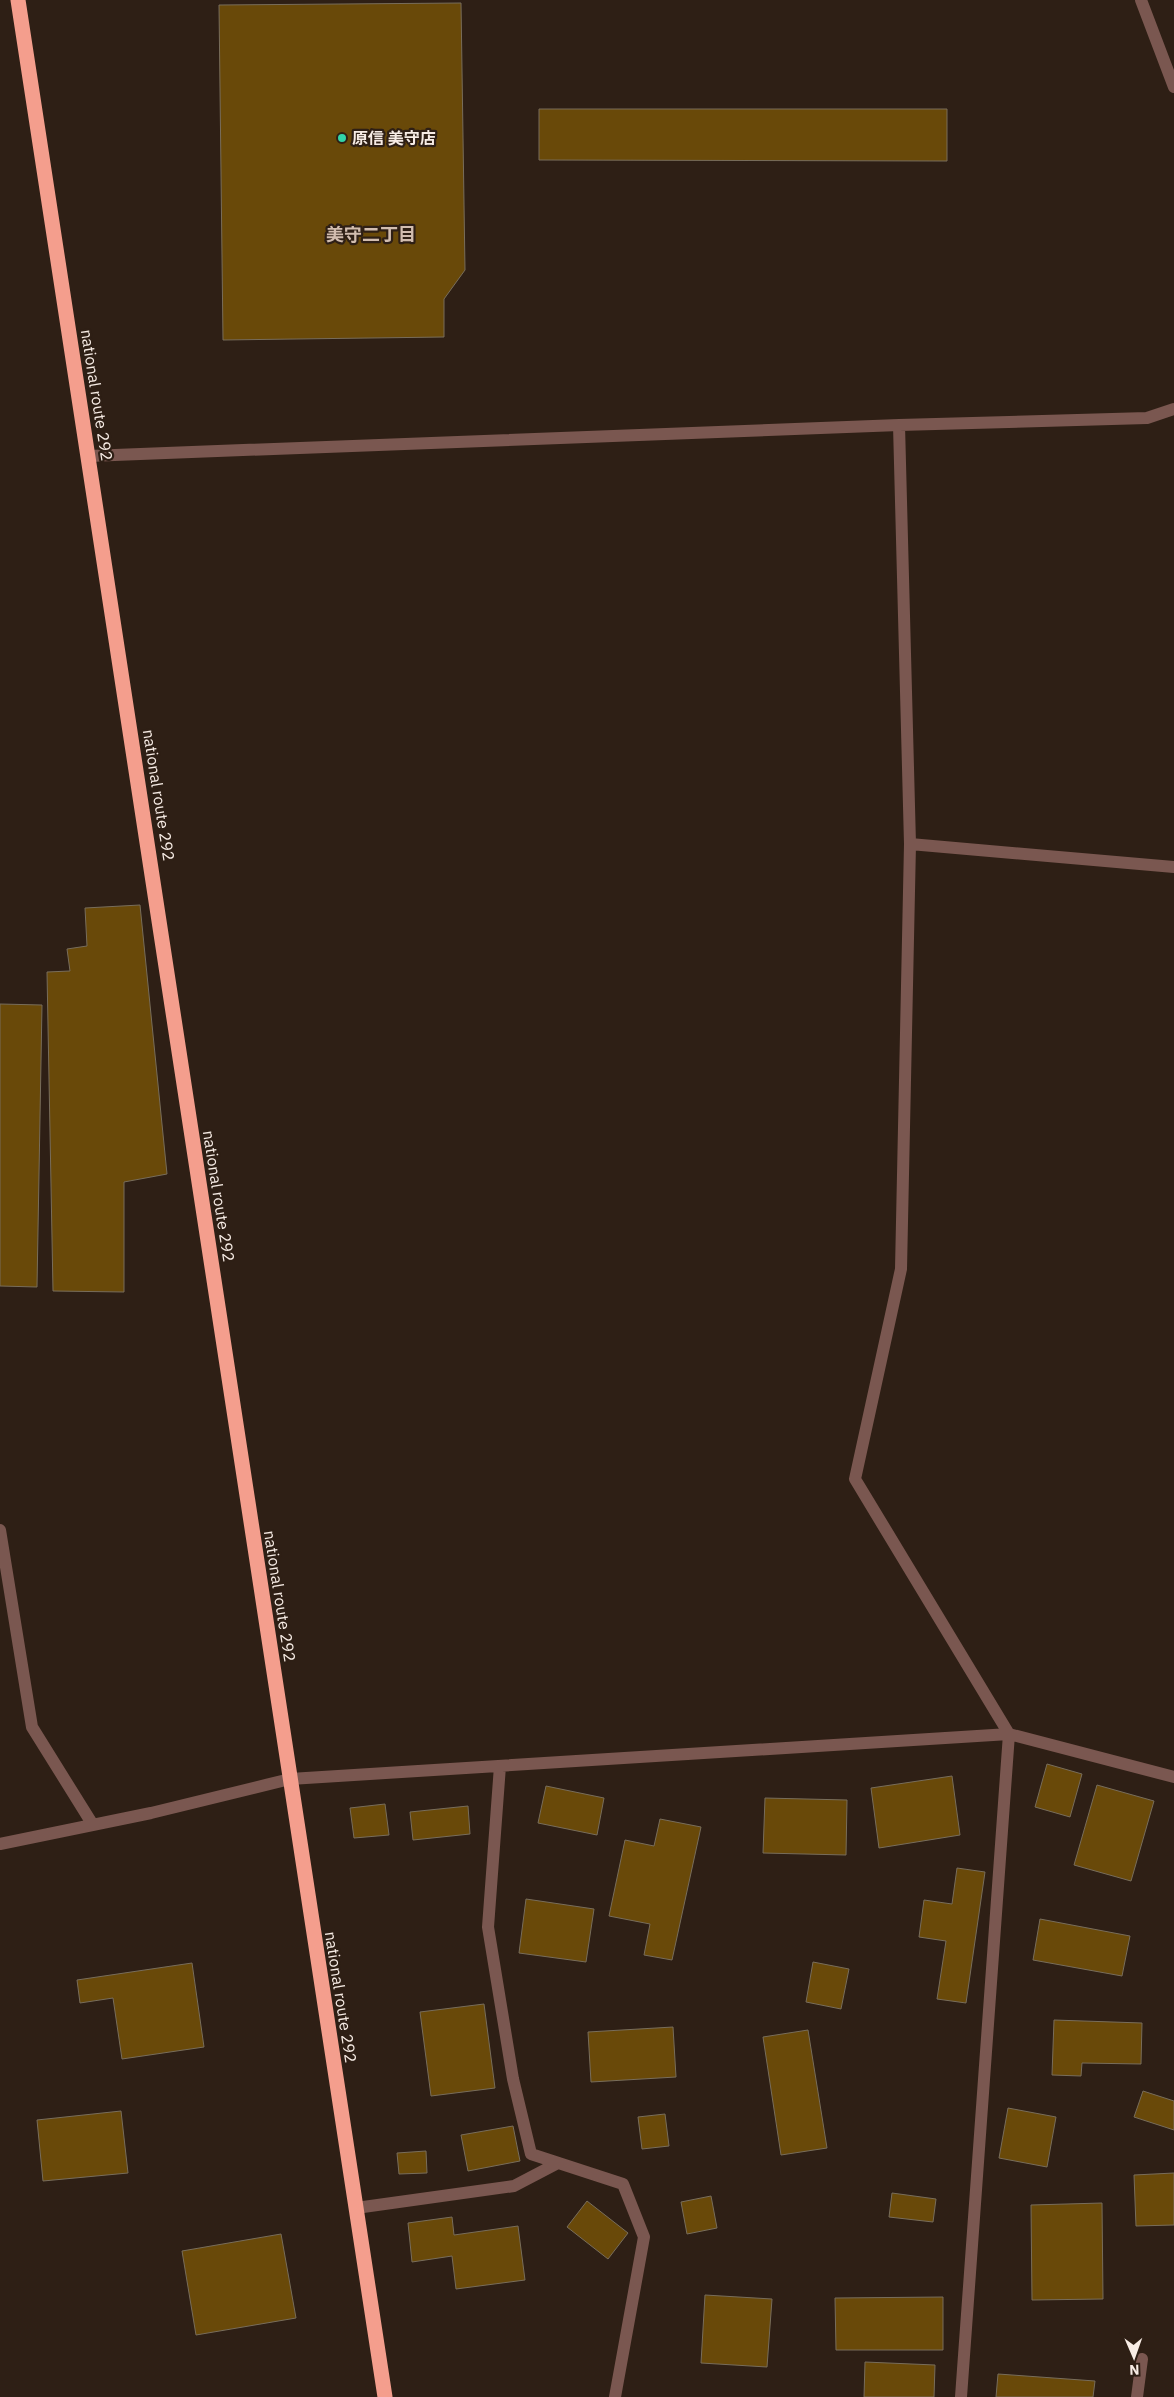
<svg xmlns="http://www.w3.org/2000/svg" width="1174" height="2397" viewBox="0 0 1174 2397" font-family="'IBM Plex Sans','Noto Sans JP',sans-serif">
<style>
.building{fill:#694909;stroke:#786d5b}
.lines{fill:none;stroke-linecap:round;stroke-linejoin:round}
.street{stroke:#7a5750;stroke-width:12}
.highway{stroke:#f49e8d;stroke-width:15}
.poi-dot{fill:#32d4a8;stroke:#2e1f15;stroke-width:2}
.labels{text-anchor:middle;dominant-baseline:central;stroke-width:4.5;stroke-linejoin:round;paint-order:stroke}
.poi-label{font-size:16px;font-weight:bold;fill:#f7ece5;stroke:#2e1f15;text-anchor:start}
.street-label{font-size:16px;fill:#f7ece5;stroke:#2e1f15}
.neighbourhood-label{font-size:18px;font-weight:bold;fill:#d2bdaf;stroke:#2e1f15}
</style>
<rect width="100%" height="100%" fill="#2e1f15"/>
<path class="building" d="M461,3L465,270L444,299V337L223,340L219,5Z
M539,109H947V161L539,160Z
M140,905L167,1174L124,1182V1292L53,1291L47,972L70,971L67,949L87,946L85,908Z
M0,1004L42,1005L37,1287L0,1286Z
M1047,1764L1082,1774L1070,1817L1035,1807Z
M952,1776L960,1835L879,1848L871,1788Z
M1097,1785L1154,1801L1131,1881L1074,1865Z
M546,1786L604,1798L597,1835L538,1823Z
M765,1798L847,1800L846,1855L763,1853Z
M385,1804L389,1835L354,1838L350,1808Z
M468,1806L470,1834L413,1840L410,1812Z
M660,1819L701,1827L672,1960L644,1955L650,1924L609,1916L625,1840L654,1846Z
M957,1868L985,1872L966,2003L937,1999L946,1941L919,1937L924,1900L952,1904Z
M526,1899L594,1909L586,1962L519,1953Z
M1040,1919L1130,1936L1122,1976L1033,1960Z
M813,1962L849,1969L841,2009L806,2002Z
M192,1963L204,2047L122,2059L113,1998L80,2003L77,1980Z
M484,2004L495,2088L431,2096L420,2012Z
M1054,2020L1142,2023L1141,2064L1082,2063L1081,2076L1052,2075Z
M673,2027L676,2077L591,2082L588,2032Z
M808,2030L827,2148L781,2155L763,2037Z
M1143,2091L1174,2101V2130L1134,2117Z
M1008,2108L1056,2117L1047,2167L999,2158Z
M121,2111L128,2173L43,2181L37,2120Z
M665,2114L669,2146L642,2149L638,2117Z
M513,2126L520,2161L468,2171L461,2135Z
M426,2151L427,2173L399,2174L397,2153Z
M1174,2173V2225L1136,2226L1134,2175Z
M892,2193L936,2199L933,2222L889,2217Z
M711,2196L717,2228L687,2234L681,2202Z
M587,2201L628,2233L608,2259L567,2227Z
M1102,2203L1103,2299L1032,2300L1031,2205Z
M452,2217L454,2235L518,2226L525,2280L456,2289L452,2256L412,2262L408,2223Z
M281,2234L296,2318L196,2335L182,2251Z
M705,2295L772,2299L767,2367L701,2363Z
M943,2297V2350H836L835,2298Z
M865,2362L935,2365L934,2397H864Z
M998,2374L1095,2381L1093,2397H996Z"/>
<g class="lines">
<path class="street" d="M1141,0L1174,87
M899,425L910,844L901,1269L855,1479L1009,1734L961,2397
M89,456L899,425L1147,418L1174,409
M910,844L1174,867
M0,1530L32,1727L93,1825
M500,1766L488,1927L513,2079L531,2154L623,2184L644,2237L615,2397
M0,1844L151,1813L290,1779L1009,1734L1174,1777
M356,2208L514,2186L558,2163
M1137,2397L1142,2359"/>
<path class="highway" d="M18,0L385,2397"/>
</g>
<circle class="poi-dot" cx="342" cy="138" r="5"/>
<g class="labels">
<g class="poi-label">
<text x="352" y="138">原信 美守店</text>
</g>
<g class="street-label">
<text transform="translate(97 395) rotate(81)">national route 292</text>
<text transform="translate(159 795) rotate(81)">national route 292</text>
<text transform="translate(219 1196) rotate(81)">national route 292</text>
<text transform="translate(280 1596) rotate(81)">national route 292</text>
<text transform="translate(341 1997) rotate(81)">national route 292</text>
</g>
<g class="neighbourhood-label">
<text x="371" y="234">美守二丁目</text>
</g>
</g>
<g transform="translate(1134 2357) rotate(178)" stroke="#2e1f15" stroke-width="4" paint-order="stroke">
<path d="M0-4L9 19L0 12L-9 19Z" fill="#f7ece5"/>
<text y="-8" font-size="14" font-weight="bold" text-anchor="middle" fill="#f7ece5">N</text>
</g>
</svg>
